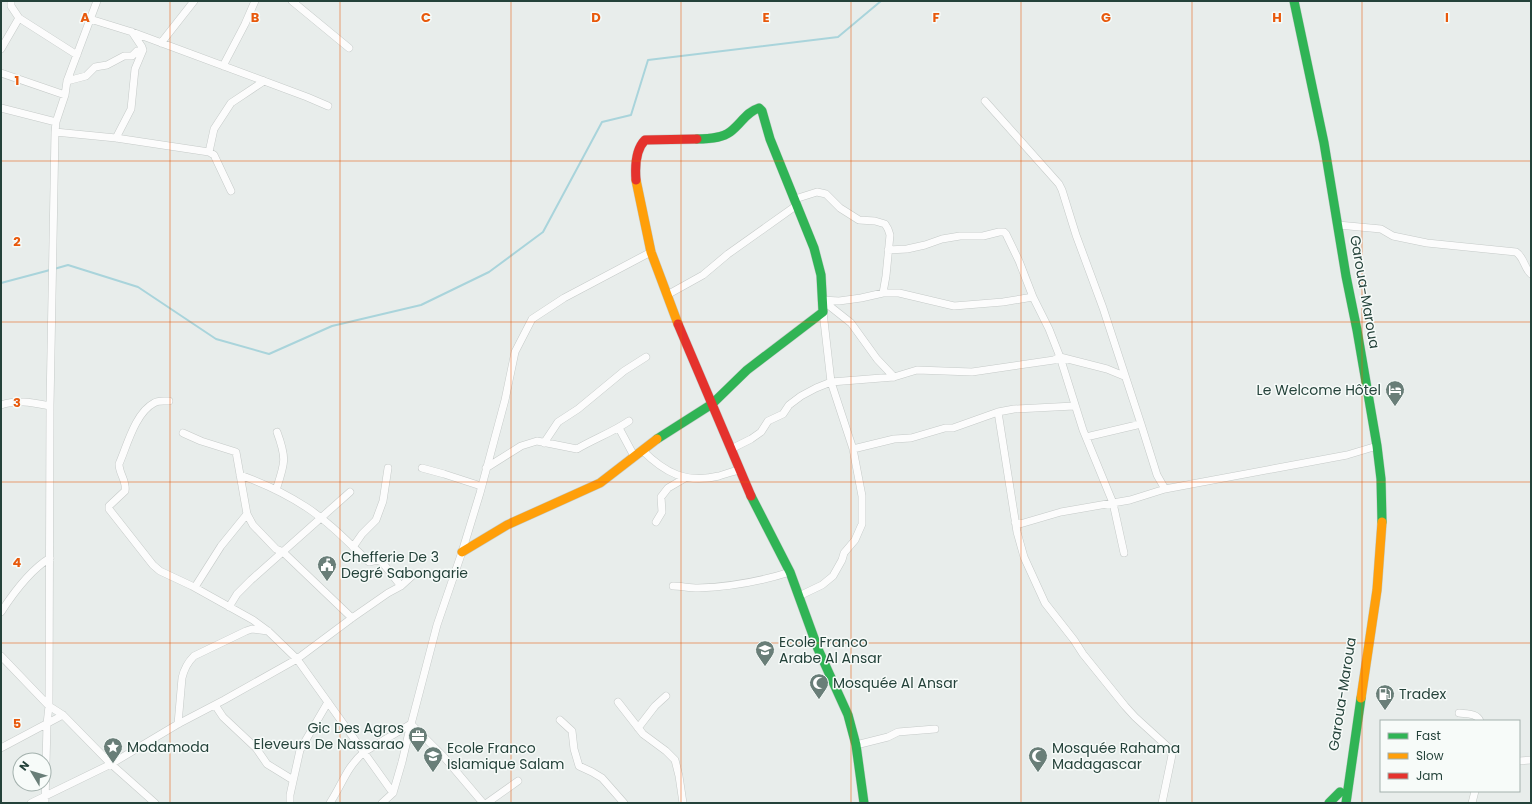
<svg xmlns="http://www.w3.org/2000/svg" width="1532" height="804" viewBox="0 0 1532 804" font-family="Poppins,sans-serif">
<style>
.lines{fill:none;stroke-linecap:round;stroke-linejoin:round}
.stream{stroke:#a9d4db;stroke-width:2}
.street-casing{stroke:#c5cac8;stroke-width:8}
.fast-casing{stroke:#c3cbc8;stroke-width:10}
.slow-casing{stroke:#c3cbc8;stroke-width:10}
.jam-casing{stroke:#c3cbc8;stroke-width:10}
.street{stroke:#fcfcfc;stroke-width:7}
.fast{stroke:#30b455;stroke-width:9}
.slow{stroke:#ff9f0a;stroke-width:9}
.jam{stroke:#e5322d;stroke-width:9}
.grid{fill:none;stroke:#e8590c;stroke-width:1;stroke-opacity:0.55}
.labels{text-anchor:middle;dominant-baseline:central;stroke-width:3;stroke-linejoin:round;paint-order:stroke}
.street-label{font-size:14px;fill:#24423a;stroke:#f7fbf9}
.poi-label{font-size:14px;fill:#24423a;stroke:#f7fbf9;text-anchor:start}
.grid-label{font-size:13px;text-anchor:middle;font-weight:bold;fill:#e8590c;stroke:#f7fbf9;stroke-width:3;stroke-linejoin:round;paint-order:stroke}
</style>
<rect width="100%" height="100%" fill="#e8edeb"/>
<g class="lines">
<path class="stream" d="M54,269L68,265L138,287L216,339L269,354L332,326L421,305L489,272L543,232L602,122L631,115L648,60L838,37L881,1
M1,283L50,270"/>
<g class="street-casing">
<path id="street" d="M11,1V6L19,18L77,55
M292,1L349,48
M90,19L132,32L307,97L328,106
M161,43L194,1
M1,49L19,18
M223,66L245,24L255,1
M1,73L65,95
M67,81L86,76L95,67L107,65L124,56H132L137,51L143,50
M985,101L1059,184L1062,190L1076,235L1103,308L1141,424
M1,108L56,122
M55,132L116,138L209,152L214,155L231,191
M116,138L131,109L135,69L143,50L142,47L132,32
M209,152L214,129L231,103L264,81
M795,199L817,192L826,194L840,208L859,220L875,221L885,224L888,229L890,235L886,276L883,293
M1338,225L1381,229L1393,236L1427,243L1516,252C1524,257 1524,268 1531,274
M888,250L907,249L925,245L942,239L960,236H983L999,232H1004L1006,234L1019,261L1033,297L1049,329L1060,357L1083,430L1113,503L1124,553
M667,295L703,275L728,254L797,205
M822,300L839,301L861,298L883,293H899L954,306L1003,302L1033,297
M822,300L851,323L877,359L894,377
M169,401C164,401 158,400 154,403C135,413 127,446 119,464C119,474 127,481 125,491L109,506V509L153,565L160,571L192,586L253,620L268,631L297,659L393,793
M1,405C17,399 34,403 50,406
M998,412L1017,532L1024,557L1045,603L1074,640L1083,654L1125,706L1135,717L1169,748L1172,755L1162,803
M619,428L634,456
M183,433L201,441L236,452L247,514L253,525L276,549L283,552L352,618
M1086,437L1141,424L1157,475L1165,489
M544,443L558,422L578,409L624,371L646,357
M731,449L751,439L761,432L768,421L783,414L789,405L801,396L816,388L831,382L894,377L917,370L972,372L1054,360L1060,357L1107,369L1124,376
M853,449L894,439L911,438L945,428H953L998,412L1014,409L1074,406
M642,450C665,473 686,484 719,476C726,474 733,471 740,470
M422,468L444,474L481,486
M486,468L521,446L537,441L577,449C594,439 613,432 629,421
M240,475C263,483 286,494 306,507C329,522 349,543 369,562L378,560L382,562L401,586
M276,490C285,463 287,459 277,432
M656,522L662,512L661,497L668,488L685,478
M1015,522L1020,524L1061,512L1130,500L1165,489L1347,455L1377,446
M353,547L362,534L376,520L383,501L388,468
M673,586C681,586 689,588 698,588C728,587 762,581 790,572
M195,587L221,546L247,514
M799,596L822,585L833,576L842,560L844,553L855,540L862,524V496L853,449L831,382L823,312
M229,607L237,594L251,580L350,492
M1,612C14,592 30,570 50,558
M1,656L49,706L63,715L111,764L155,803
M618,702L643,734L666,751L675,760L679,776L683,803
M215,705L223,717L256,748L267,764L293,780
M1459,713C1467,714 1477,713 1480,721
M560,720L572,731L574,749L579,766L592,772L602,778L624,803
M178,724L182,678C184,669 187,663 194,656L246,631L252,629L268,631
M638,728L655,706L666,696
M856,745L888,737L898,732L935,729
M1,748L63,715
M1519,761L1531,760
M31,803L111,764L178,724L224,700L297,659L352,618L388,593L401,586L412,576
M45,803L47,724L49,706L50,406L55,132L56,122L65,95L67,81L97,1
M290,803V795L300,750L328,702
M330,803C343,783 346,768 364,752L411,724L444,757L483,803
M382,803L393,793L402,762L409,732L437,625L462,552L480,493L505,400L515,352L532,319L564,298L651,252
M487,803L518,781
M1472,803L1475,791"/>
</g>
<g class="fast-casing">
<path id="fast" d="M1294,1L1324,143L1346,276L1357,330L1377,446L1381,479L1382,522
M657,439L712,404L747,370L823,312L821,275L814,248L770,139L762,111L759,108C746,112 741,124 730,132C722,138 708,139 697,139
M751,496L790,572L818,649L848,715L856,745L864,803
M1329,803L1340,792
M1346,803L1361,698"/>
</g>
<g class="slow-casing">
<path id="slow" d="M636,180L651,252L678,324
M462,552L507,525L600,483L657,439
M1361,698L1377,590L1382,522"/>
</g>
<g class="jam-casing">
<path id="jam" d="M636,180C635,167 636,149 645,140L697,139
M678,324L751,496"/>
</g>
<use href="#street" class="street"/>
<use href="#fast" class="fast"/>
<use href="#slow" class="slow"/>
<use href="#jam" class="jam"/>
</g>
<path class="grid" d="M170,1V803M340,1V803M511,1V803M681,1V803M851,1V803M1021,1V803M1192,1V803M1362,1V803M1,161H1531M1,322H1531M1,482H1531M1,643H1531"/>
<defs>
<g id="hotel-pin" transform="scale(1)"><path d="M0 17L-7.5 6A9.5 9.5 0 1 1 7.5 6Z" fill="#697e78" stroke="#f7fbf9"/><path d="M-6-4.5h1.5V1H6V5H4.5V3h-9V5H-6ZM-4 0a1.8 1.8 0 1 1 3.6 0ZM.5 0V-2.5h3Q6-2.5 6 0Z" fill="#fff"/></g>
<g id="civic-pin" transform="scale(1)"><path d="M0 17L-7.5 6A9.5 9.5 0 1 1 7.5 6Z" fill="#697e78" stroke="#f7fbf9"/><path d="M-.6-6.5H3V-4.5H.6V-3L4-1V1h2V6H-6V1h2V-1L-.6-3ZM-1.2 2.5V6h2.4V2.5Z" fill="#fff"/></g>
<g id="school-pin" transform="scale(1)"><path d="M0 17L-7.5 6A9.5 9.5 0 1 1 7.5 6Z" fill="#697e78" stroke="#f7fbf9"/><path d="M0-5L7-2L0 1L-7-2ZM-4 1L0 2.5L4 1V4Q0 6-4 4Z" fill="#fff"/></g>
<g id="mosque-pin" transform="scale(1)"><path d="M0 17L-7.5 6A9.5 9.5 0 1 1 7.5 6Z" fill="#697e78" stroke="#f7fbf9"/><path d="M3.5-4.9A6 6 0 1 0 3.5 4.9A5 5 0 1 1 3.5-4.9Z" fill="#fff"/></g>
<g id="fuel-pin" transform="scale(1)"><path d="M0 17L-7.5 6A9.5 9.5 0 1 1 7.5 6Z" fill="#697e78" stroke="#f7fbf9"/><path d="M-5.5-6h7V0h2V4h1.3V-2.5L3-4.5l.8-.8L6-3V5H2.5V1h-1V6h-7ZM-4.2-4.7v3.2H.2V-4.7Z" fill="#fff"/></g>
<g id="office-pin" transform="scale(1)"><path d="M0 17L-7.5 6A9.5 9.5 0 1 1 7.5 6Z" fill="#697e78" stroke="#f7fbf9"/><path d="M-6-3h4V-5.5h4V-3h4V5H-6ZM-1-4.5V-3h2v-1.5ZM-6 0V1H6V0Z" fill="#fff"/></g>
<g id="sight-pin" transform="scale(1)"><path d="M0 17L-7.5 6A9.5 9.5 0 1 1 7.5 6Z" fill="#697e78" stroke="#f7fbf9"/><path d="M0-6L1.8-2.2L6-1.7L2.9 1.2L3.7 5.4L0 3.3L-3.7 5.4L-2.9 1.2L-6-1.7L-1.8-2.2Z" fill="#fff"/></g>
</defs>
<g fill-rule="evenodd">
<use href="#hotel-pin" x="1395" y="390"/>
<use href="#civic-pin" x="327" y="565"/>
<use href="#school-pin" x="765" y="650"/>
<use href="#mosque-pin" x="819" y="683"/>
<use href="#fuel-pin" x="1385" y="694"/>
<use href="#office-pin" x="418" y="736"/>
<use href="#sight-pin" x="113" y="747"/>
<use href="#school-pin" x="433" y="756"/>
<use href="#mosque-pin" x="1038" y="756"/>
</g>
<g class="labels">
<g class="street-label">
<text transform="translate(1365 292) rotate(80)">Garoua-Maroua</text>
<text transform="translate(1342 694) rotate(-81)">Garoua-Maroua</text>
</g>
<g class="poi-label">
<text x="1381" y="390" text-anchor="end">Le Welcome Hôtel</text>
<text x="341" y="557">Chefferie De 3<tspan x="341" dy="16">Degré Sabongarie</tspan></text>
<text x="779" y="642">Ecole Franco<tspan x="779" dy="16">Arabe Al Ansar</tspan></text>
<text x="833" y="683">Mosquée Al Ansar</text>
<text x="1399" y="694">Tradex</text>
<text x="404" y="728" text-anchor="end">Gic Des Agros<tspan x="404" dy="16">Eleveurs De Nassarao</tspan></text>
<text x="127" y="747">Modamoda</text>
<text x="447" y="748">Ecole Franco<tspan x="447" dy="16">Islamique Salam</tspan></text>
<text x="1052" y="748">Mosquée Rahama<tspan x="1052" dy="16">Madagascar</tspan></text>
</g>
</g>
<g class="grid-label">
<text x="85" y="22">A</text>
<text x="255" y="22">B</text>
<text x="426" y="22">C</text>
<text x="596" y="22">D</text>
<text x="766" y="22">E</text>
<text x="936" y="22">F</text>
<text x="1106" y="22">G</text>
<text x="1277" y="22">H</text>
<text x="1447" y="22">I</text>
<text x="17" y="85">1</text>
<text x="17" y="246">2</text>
<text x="17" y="407">3</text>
<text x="17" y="567">4</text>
<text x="17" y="728">5</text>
</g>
<rect width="1532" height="804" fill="none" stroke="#24423a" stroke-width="4"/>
<rect x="1380" y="720" width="140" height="72" fill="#f7fbf9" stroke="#a3b1ad"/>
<rect x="1388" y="733" width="20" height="6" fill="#30b455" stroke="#a3b1ad"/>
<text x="1416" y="740" font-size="12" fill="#24423a">Fast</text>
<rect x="1388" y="753" width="20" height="6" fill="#ff9f0a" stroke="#a3b1ad"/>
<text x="1416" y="760" font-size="12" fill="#24423a">Slow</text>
<rect x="1388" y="773" width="20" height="6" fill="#e5322d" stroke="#a3b1ad"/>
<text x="1416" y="780" font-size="12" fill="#24423a">Jam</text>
<g transform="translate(32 772) rotate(308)"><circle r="19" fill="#f7fbf9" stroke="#a3b1ad"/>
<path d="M0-3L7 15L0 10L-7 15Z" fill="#697e78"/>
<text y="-6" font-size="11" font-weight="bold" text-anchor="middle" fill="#24423a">N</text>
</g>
</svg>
